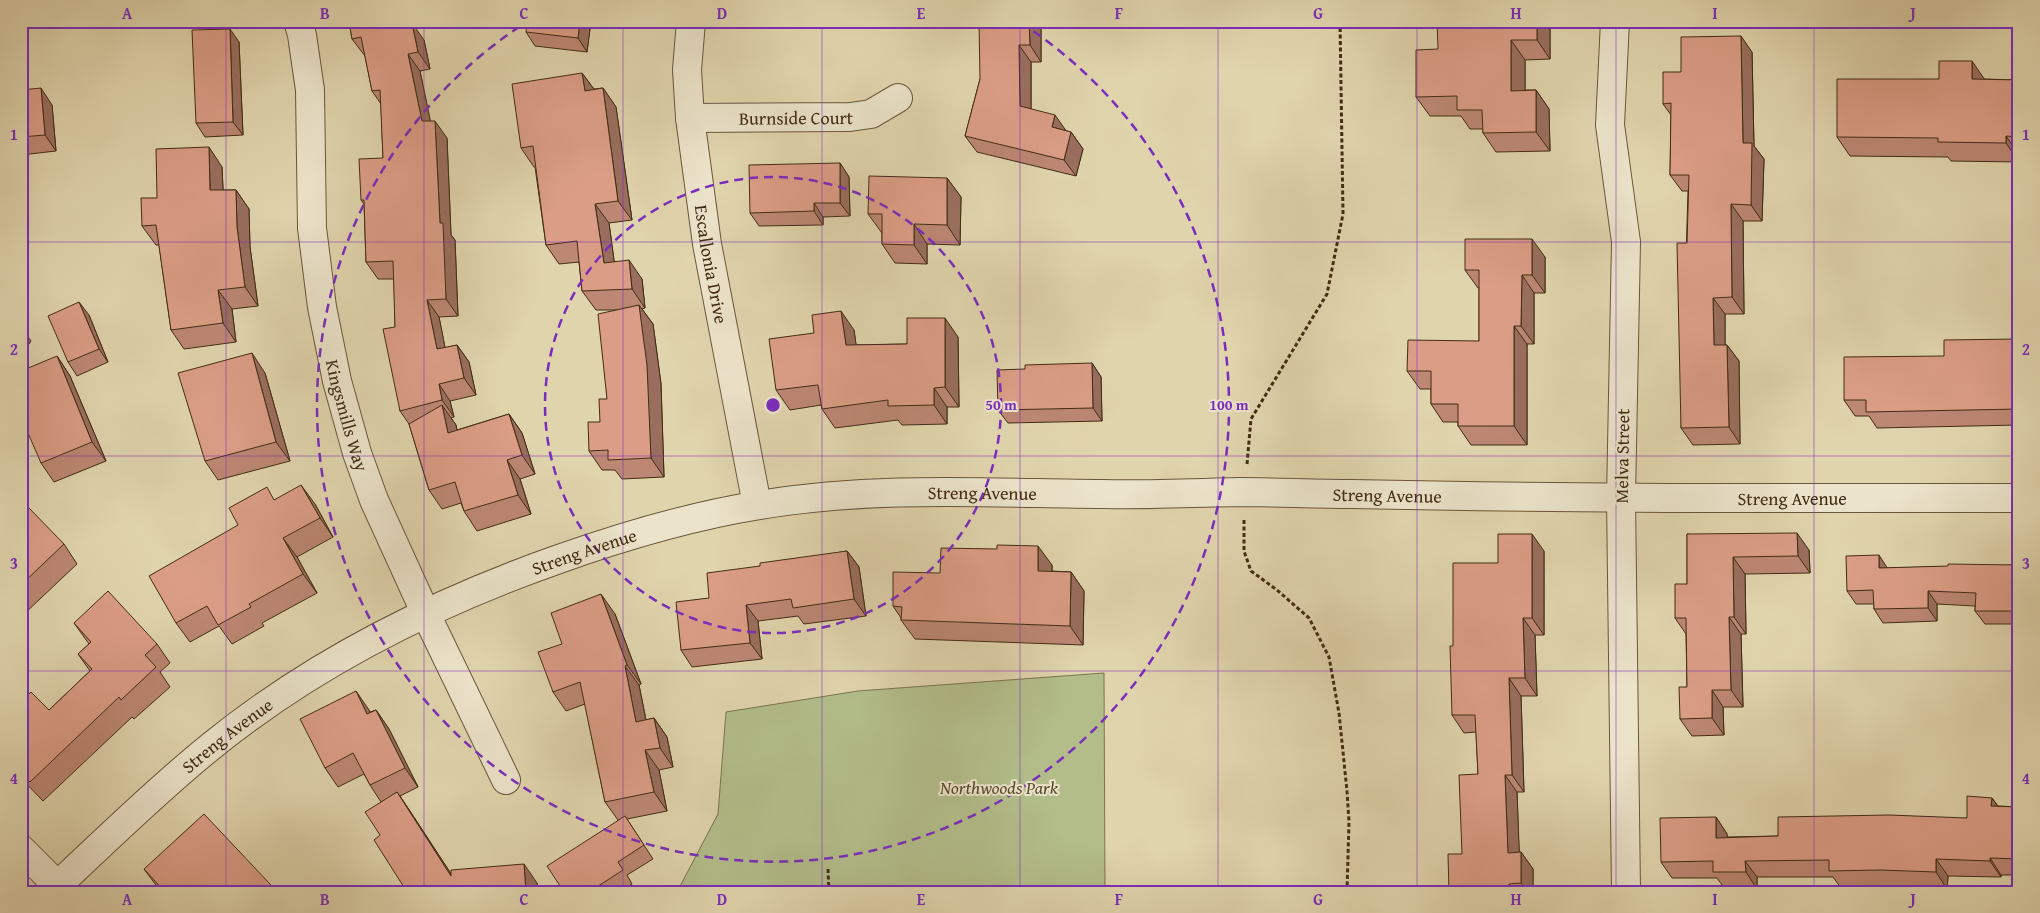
<svg xmlns="http://www.w3.org/2000/svg" width="2040" height="913" viewBox="0 0 2040 913" font-family="'Gentium Book Plus',serif">
<style>
.green{fill:#b2bd8a;stroke:#7a744e}
.lines{fill:none;stroke-linecap:round;stroke-linejoin:round}
.minor-casing{stroke:#6a563a;stroke-width:30}
.path{stroke:#422c13;stroke-width:3;stroke-dasharray:4 2.5;stroke-linecap:butt}
.minor{stroke:#ebe3ca;stroke-width:28}
.wall{fill:#bc8773;stroke:#422c13}
.shaded-wall{fill:#996e5e;stroke:#422c13}
.building{fill:#db9d86;stroke:#422c13}
.grid{fill:none;stroke:#7b2cbf;stroke-width:1;stroke-opacity:0.55}
.ring{fill:none;stroke:#7b2cbf;stroke-width:2.5;stroke-dasharray:9 6}
.labels{text-anchor:middle;dominant-baseline:central;stroke-width:4;stroke-linejoin:round;paint-order:stroke}
.street-label{font-size:18px;fill:#422c13;stroke:#ebe3ca}
.park-label{font-size:18px;font-style:italic;fill:#58492b;stroke:#ebe3ca}
.centre{fill:#7b2cbf;stroke:#ebe3ca;stroke-width:2.5}
.ring-label{font-size:15px;text-anchor:middle;font-weight:bold;fill:#7b2cbf;stroke:#ebe3ca;stroke-width:4;stroke-linejoin:round;paint-order:stroke}
.neatline{fill:none;stroke:#7b2cbf;stroke-width:2}
.grid-label{font-size:16px;text-anchor:middle;font-weight:bold;fill:#7b2cbf}
</style>
<rect width="100%" height="100%" fill="#e0d4ad"/>
<filter id="stains"><feTurbulence type="fractalNoise" baseFrequency=".004" numOctaves="4"/><feColorMatrix values="0 0 0 0 .2 0 0 0 0 .09 0 0 0 0 .02 0 0 0 .5 -.17"/></filter>
<radialGradient id="worn" r=".72"><stop offset=".6" stop-color="#630" stop-opacity="0"/><stop offset="1" stop-color="#630" stop-opacity=".3"/></radialGradient>
<path class="green" d="M1104,673L1105,892H677L718,814L726,712L858,691Z"/>
<g class="lines">
<g class="minor-casing">
<g id="minor">
<path id="s1" d="M298,21L302,35L310,90L312,228L322,307L337,381L357,453L374,500L425,612L506,780"/>
<path id="s2" d="M691,21L687,70L690,118L707,244L757,505"/>
<path d="M1615,21L1610,125L1626,242L1621,498L1626,892"/>
<path id="s3" d="M690,118L850,117L871,114L898,98"/>
<path d="M21,849L64,892"/>
<path id="s4" d="M58,885C106,840 153,794 204,752C309,665 431,604 559,559C624,536 691,516 760,505C873,486 988,493 1103,494C1148,495 1193,493 1238,492C1276,492 1314,494 1352,494C1574,499 1797,498 2019,498"/>
</g>
</g>
<path class="path" d="M1247,464L1251,419L1327,294L1343,214L1340,21
M1244,520V551L1251,571L1277,590L1309,618L1329,657L1339,713L1347,791L1349,822L1347,892
M828,869L829,892"/>
<use href="#minor" class="minor"/>
</g>
<path class="wall" d="M349,21H396L397,26L424,40L430,69L420,71L430,121L447,138L451,235L455,240L458,316L439,317L445,348L457,345L469,362L476,395L450,401L454,417L451,418L456,425L457,430L509,414L522,433L535,474L520,479L531,514L477,531L464,511L461,503L442,509L429,490L409,424L400,411L395,327L394,279H378L366,262L364,204L361,200L383,158L381,104L372,91L365,56L352,39Z
M591,21L587,52L535,46L526,32Z
M1041,21V62H1031V109L1066,131L1071,132L1083,149L1076,176L977,152L965,136L980,79Z
M1550,27V59L1525,60V90H1536L1549,109L1550,151L1496,152L1483,133V129H1470L1461,116H1430L1416,97L1438,49Z
M239,42L243,135L205,137L196,123Z
M1752,52L1754,146L1764,159L1762,221H1743L1744,314H1725V345H1727L1739,361L1740,444L1693,445L1681,428L1688,191H1682L1670,175L1671,115L1663,104L1681,72Z
M582,73L594,89L603,88L616,107L632,220L609,223L614,261L642,279L645,308L642,309L653,324L661,384L664,477L622,479L615,470H602L589,451L600,422L607,399L617,310H596L582,291L579,262L559,264L546,245L535,167H534L521,148Z
M1984,79L2019,80V162L1951,161L1948,157L1850,156L1837,137Z
M21,90L52,105L56,151L21,155Z
M840,163L849,177L850,216L823,217V225L759,226L750,213Z
M222,167L223,190H236L249,209L250,247L258,306L232,309L236,342L184,349L171,330L159,245H156L142,226L157,198Z
M947,178L961,197L960,245L927,244V264L895,263L882,244V233L868,214Z
M1545,257V293H1534V344H1527V445H1471L1458,426V422H1443L1431,404V389H1420L1407,371L1479,341V288H1478L1465,270Z
M89,315L108,362L77,376L68,362Z
M854,330L856,345L907,344L958,337L959,407H947V424L902,425L898,420L835,428L822,409L821,405L790,410L776,390Z
M2019,339V425L1877,428L1869,416H1855L1844,400L1944,356Z
M57,356L70,376L106,461L54,482L41,463Z
M1092,363L1101,377L1102,421L1008,423L998,410Z
M265,373L290,461L218,480L205,461Z
M276,499L315,504L333,537L297,557L317,593L262,623L264,626L232,644L219,626L190,642L176,623L238,525Z
M21,513L64,544L77,564L23,615L21,614Z
M1687,534L1809,550L1810,573L1745,574L1746,634H1741L1743,707H1723L1724,735L1692,736L1680,719L1687,687L1686,634L1675,618L1687,584Z
M847,551L859,567L866,616L804,624L798,616L758,621L762,659L692,667L681,650L709,598L760,566Z
M1544,551V635H1535L1537,696H1521L1524,792H1517L1519,852H1521L1533,869V892H1449L1462,854L1478,774L1476,732L1464,733L1452,715L1498,563Z
M1052,565V571L1071,572L1084,591L1083,645L915,639L901,620V618L893,606Z
M2019,565V624H1985L1975,611V606L1937,604V621L1883,623L1874,609V604H1856L1847,591L1887,568Z
M615,614L641,684L639,685L646,720L654,718L667,737L673,767L659,770L667,811L627,819L653,859L627,875L632,884L619,892H564L618,820L605,802L585,704L566,711L553,692L562,644Z
M74,623L157,644L170,663L160,672L170,687L134,719L132,717L43,801L21,778V725L24,722L21,718V701L49,710L90,671L78,654L89,644Z
M369,710L370,712L376,710L389,729L418,787L400,796L451,874L537,883L538,892H407L380,835L381,802L370,785L364,774L338,787L325,768Z
M1992,798L1998,806L2019,807V875H2001V877L1948,876L1947,889L1892,887L1841,888L1833,877H1757V889H1725L1717,878H1672L1661,862L1716,817L1727,834V837L1778,836L1967,818Z
M144,869L277,892H161Z"/>
<path class="shaded-wall" d="M388,21H396L401,45L389,28Z
M580,21H591L587,52L578,38Z
M1029,21H1041V62L1030,45Z
M1537,21H1546L1550,27V59L1537,40Z
M412,23L424,40L430,69L418,52Z
M230,29L239,42L243,135L233,122Z
M1741,36L1752,52L1754,146L1764,159L1762,221L1751,205L1743,143Z
M1511,40L1525,60V110L1511,91Z
M1019,45L1031,62V123L1020,106Z
M408,54L420,71L434,138L422,121Z
M1972,61L1985,80L1972,79Z
M582,73L596,92L585,91Z
M41,88L52,105L56,151L45,135Z
M603,88L616,107L632,220L618,201Z
M1536,90L1549,109L1550,151L1536,132Z
M1055,115L1067,132L1052,127Z
M435,121L447,138L451,235L455,240L458,316L446,299L440,223Z
M1071,132L1083,149L1076,176L1064,160Z
M2006,136L2019,155V162L2006,143Z
M209,147L222,167L224,210L210,190Z
M840,163L849,177L850,216L840,203Z
M947,178L961,197L960,245L947,225Z
M236,190L249,209L250,247L258,306L245,287L237,227Z
M814,203L823,217V225L814,211Z
M595,204L609,223L617,282L604,263Z
M1731,204L1743,221L1744,314L1732,297Z
M914,224L927,244V264L914,245Z
M1532,239L1545,257V293L1532,275Z
M629,260L642,279L645,308L632,289Z
M1522,275L1534,293V344L1521,326Z
M218,290L232,309L236,342L223,323Z
M1713,298L1725,314V361L1714,345Z
M427,300L439,317L449,367L437,349Z
M79,302L89,315L108,362L99,349Z
M639,305L653,324L661,384L664,477L651,458Z
M841,311L854,330L859,365L846,345Z
M945,318L958,337L959,407L945,387Z
M1514,326L1527,344V445L1514,426Z
M21,327L31,341L21,356Z
M457,345L469,362L476,395L464,378Z
M1727,345L1739,361L1740,444L1729,427Z
M252,353L265,373L290,461L276,442Z
M57,356L70,376L106,461L92,442Z
M1092,363L1101,377L1102,421L1093,408Z
M439,384L450,401L454,417L442,400Z
M934,388L947,407V424L934,405Z
M442,405L456,425L461,452L448,433Z
M509,414L522,433L535,474L522,455Z
M507,460L520,479L531,514L518,495Z
M301,485L315,504L333,537L320,518Z
M1797,533L1809,550L1810,573L1798,556Z
M1532,534L1544,551V635L1532,618Z
M283,538L297,557L317,593L303,574Z
M1038,546L1052,565L1051,590L1038,571Z
M847,551L859,567L866,616L854,599Z
M1879,555L1888,569L1879,568Z
M1733,557L1745,574L1746,634L1734,617Z
M1071,572L1084,591L1083,645L1070,626Z
M1928,591L1937,604V621L1928,608Z
M601,594L615,614L641,684L627,665Z
M746,605L758,621L762,659L750,643Z
M1729,617L1741,634L1743,707L1731,690Z
M1523,618L1535,635L1537,696L1525,678Z
M625,666L639,685L650,741L636,722Z
M1509,678L1521,696L1524,792L1512,775Z
M1712,690L1723,707L1724,735L1712,718Z
M356,691L369,710L381,733L367,714Z
M376,710L389,729L418,787L405,768Z
M654,718L667,737L673,767L660,748Z
M645,750L659,770L667,811L654,792Z
M1505,775L1517,792L1520,870L1508,853Z
M397,792L410,811L463,892L451,876Z
M1992,798L2003,814L1991,806Z
M1716,817L1727,834L1728,854L1716,838Z
M1521,852L1533,869V892H1527L1521,883Z
M1990,858L2001,875V877L1990,861Z
M1936,859L1948,876L1947,889L1936,872Z
M1745,861L1757,877V889L1746,872Z
M524,864L537,883L538,892H526Z
M1509,884L1514,892H1509Z"/>
<path class="building" d="M349,21H388L389,28L412,23L418,52L408,54L422,121H435L440,223H443L446,299L427,300L437,349L457,345L464,378L439,384L442,400L400,411L383,329L395,327L393,261L366,262L364,200H361L359,159L383,158L380,90L372,91L361,37L352,39Z
M527,21H580L578,38L526,32Z
M979,21H1029L1030,45H1019L1020,106L1055,115L1052,127L1071,132L1064,160L965,136L980,79Z
M1437,21H1537V40H1511V91L1536,90V132L1483,133L1482,110H1457V96L1416,97V50L1438,49Z
M230,29L233,122L196,123L192,30Z
M1741,36L1743,143H1752L1751,205L1731,204L1732,297L1713,298L1714,345H1727L1729,427L1681,428L1677,243H1687L1689,175H1670L1671,103L1663,104V72H1681V37Z
M1939,61H1972V79L2019,80V137L2006,136V143L1938,142V138L1837,137V79H1939Z
M582,73L585,91L603,88L618,201L595,204L604,263L629,260L632,289L582,291L577,241L546,245L533,146L521,148L512,84Z
M41,88L45,135L21,137V90Z
M209,147L210,190H236L237,227L245,287L218,290L223,323L171,330L156,225L142,226L141,198H157L156,149Z
M840,163V203H814V211L750,213L749,165Z
M869,176L947,178V225L914,224V245L882,244V214H868Z
M1465,239H1532V275H1522L1521,326H1514V426H1458V404H1431V371H1407L1408,340L1479,341V270H1465Z
M79,302L99,349L68,362L48,316Z
M639,305L647,365L651,458L608,460V450L589,451L588,422H600L599,399H607L598,314Z
M841,311L846,345L907,344V318H945V387L934,388V405L888,406V400L822,409L818,385L776,390L769,339L814,333L812,315Z
M2019,339V409L1866,412V400H1844V357L1944,356V340Z
M252,353L276,442L205,461L178,373Z
M57,356L92,442L41,463L21,417V371Z
M1092,363L1093,408L998,410L997,370L1025,369V365Z
M442,405L448,433L509,414L522,455L507,460L518,495L464,511L455,482L429,490L409,424Z
M301,485L320,518L283,538L303,574L249,604L251,607L218,625L207,606L176,623L149,576L238,525L229,508L267,487L274,500Z
M28,507L64,544L21,585V513Z
M1797,533L1798,556L1733,557L1734,617H1729L1731,690H1712V718L1680,719L1679,687H1687L1686,618H1675V584H1687V534Z
M1498,534H1532V618H1523L1525,678H1509L1512,775H1505L1508,853L1521,852V883L1509,884V892H1449L1448,854H1462L1459,775L1478,774L1475,715H1452L1450,646H1453V563H1498Z
M997,545L1038,546V571L1071,572L1070,626L901,620L902,607L893,606V572L940,573L941,548L997,549Z
M847,551L854,599L793,608L791,599L746,605L750,643L681,650L676,602L709,598L707,573L760,566V563Z
M1879,555V568L1948,566V564L2019,565V611H1975L1976,593L1928,591V608L1874,609L1873,590L1847,591L1846,556Z
M108,591L157,644L145,655L156,667L121,700L119,697L30,782L21,773V725L26,720L21,715V701L31,692L49,710L92,669L78,654L91,642L74,623Z
M601,594L627,665L625,666L636,722L654,718L660,748L645,750L654,792L605,802L580,682L553,692L538,652L562,644L551,613Z
M356,691L367,714L376,710L405,768L370,785L353,753L325,768L300,719Z
M397,792L451,876V870L524,864L526,892H452V888L446,892H407L374,840L380,835L365,812Z
M1967,796L1992,798L1991,806L2019,807V859L1990,858V861L1936,859V872L1880,870L1829,871V860L1745,861L1746,872H1713V861L1661,862L1660,818L1716,817V838L1778,836V817L1889,815L1967,818Z
M204,814L270,884L277,892H188L182,886L175,892H165L144,869Z
M625,816L644,845L618,862L623,870L589,892H564L547,866Z"/>
<path class="grid" d="M226,21V892M424,21V892M623,21V892M822,21V892M1020,21V892M1218,21V892M1417,21V892M1616,21V892M1814,21V892M21,242H2019M21,456H2019M21,671H2019"/>
<g class="ring">
<circle cx="773" cy="405" r="228"/>
<path d="M1021 23A456 456 0 1 1 525 23"/>
</g>
<g class="labels">
<g class="street-label">
<text stroke="none"><textPath href="#s3" startOffset="106">Burnside Court</textPath></text>
<text stroke="none"><textPath href="#s2" startOffset="245">Escallonia Drive</textPath></text>
<text stroke="none"><textPath href="#s1" startOffset="399">Kingsmills Way</textPath></text>
<text transform="translate(1622 456) rotate(-89)">Melva Street</text>
<text stroke="none"><textPath href="#s4" startOffset="1035">Streng Avenue</textPath></text>
<text stroke="none"><textPath href="#s4" startOffset="1440">Streng Avenue</textPath></text>
<text stroke="none"><textPath href="#s4" startOffset="1845">Streng Avenue</textPath></text>
<text stroke="none"><textPath href="#s4" startOffset="630">Streng Avenue</textPath></text>
<text stroke="none"><textPath href="#s4" startOffset="226">Streng Avenue</textPath></text>
</g>
<g class="park-label">
<text x="999" y="787">Northwoods Park</text>
</g>
</g>
<circle cx="773" cy="405" r="8" class="centre"/>
<g class="ring-label">
<text x="1001" y="410">50 m</text>
<text x="1229" y="410">100 m</text>
</g>
<rect width="2040" height="913" fill="none" stroke="#e0d4ad" stroke-width="55"/>
<rect x="28" y="28" width="1984" height="858" class="neatline"/>
<g class="grid-label">
<text x="127" y="19">A</text>
<text x="325" y="19">B</text>
<text x="524" y="19">C</text>
<text x="722" y="19">D</text>
<text x="921" y="19">E</text>
<text x="1119" y="19">F</text>
<text x="1318" y="19">G</text>
<text x="1516" y="19">H</text>
<text x="1715" y="19">I</text>
<text x="1913" y="19">J</text>
<text x="14" y="140">1</text>
<text x="2026" y="140">1</text>
<text x="14" y="355">2</text>
<text x="2026" y="355">2</text>
<text x="14" y="569">3</text>
<text x="2026" y="569">3</text>
<text x="14" y="784">4</text>
<text x="2026" y="784">4</text>
<text x="127" y="905">A</text>
<text x="325" y="905">B</text>
<text x="524" y="905">C</text>
<text x="722" y="905">D</text>
<text x="921" y="905">E</text>
<text x="1119" y="905">F</text>
<text x="1318" y="905">G</text>
<text x="1516" y="905">H</text>
<text x="1715" y="905">I</text>
<text x="1913" y="905">J</text>
</g>
<rect width="100%" height="100%" filter="url(#stains)"/>
<rect width="100%" height="100%" fill="url(#worn)"/>
</svg>
